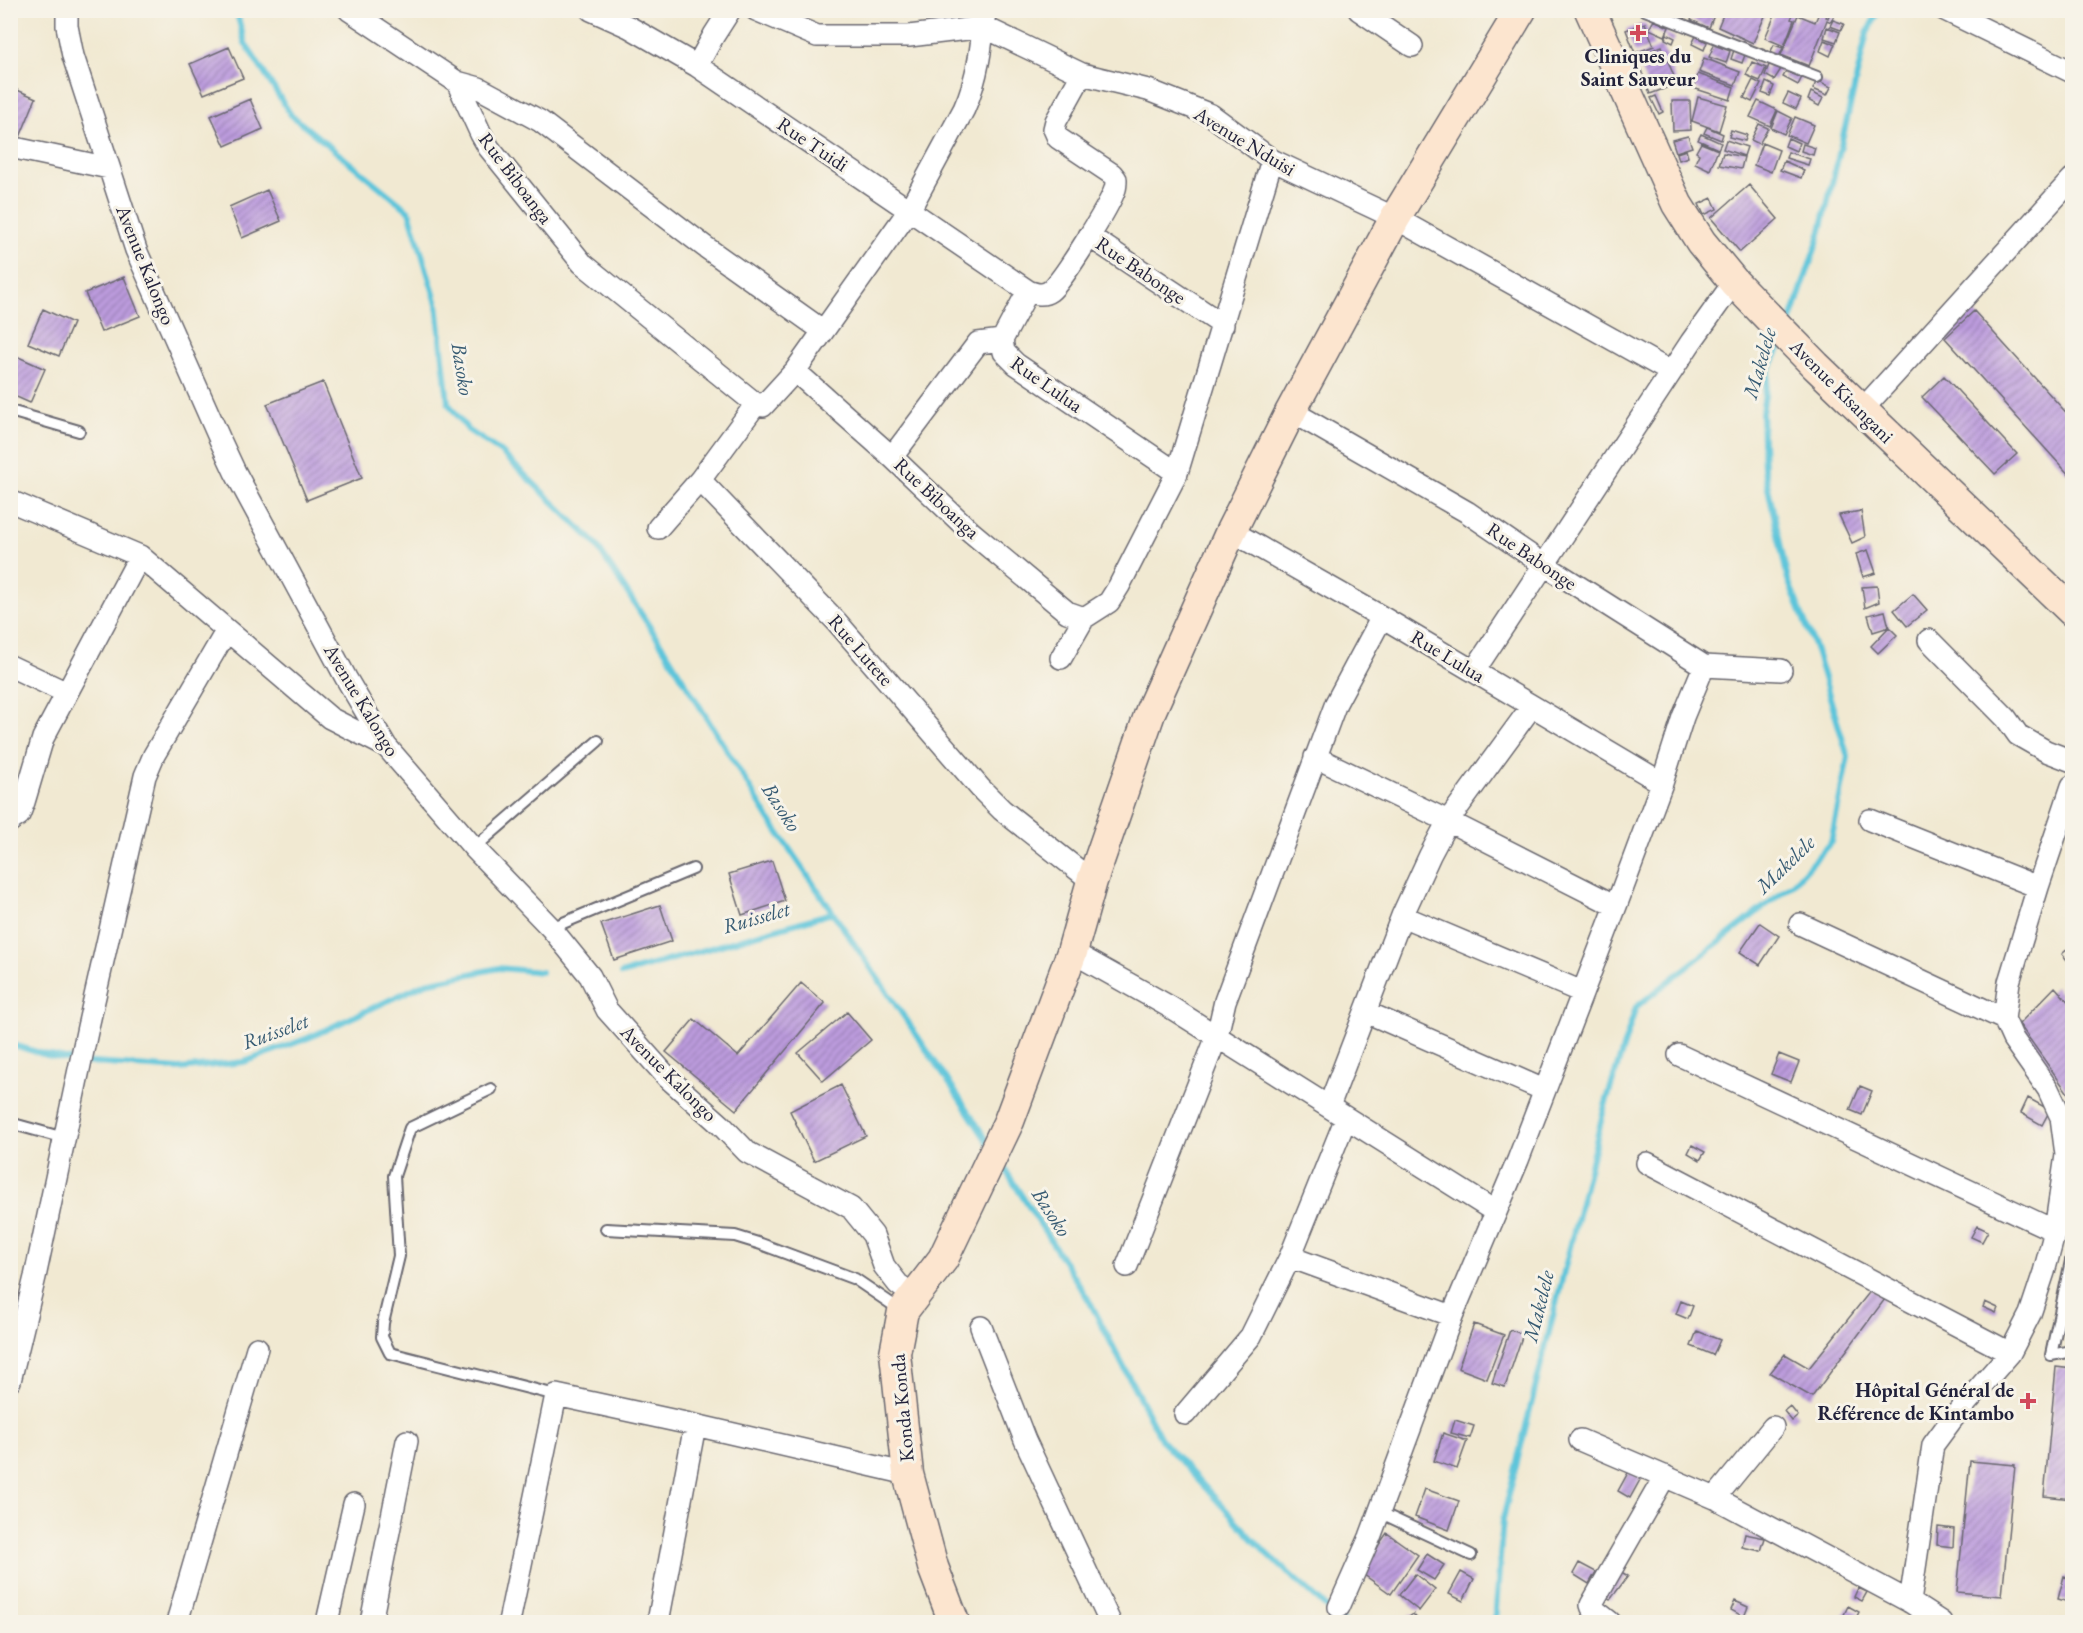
<svg xmlns="http://www.w3.org/2000/svg" width="2083" height="1633" viewBox="0 0 2083 1633" font-family="'EB Garamond',serif">
<style>
.lines{fill:none;stroke-linecap:round;stroke-linejoin:round}
.stream{stroke:#5dc5da;stroke-width:6}
.building{fill:url(#building-hatch)}
.lane-casing{stroke:#6a6870;stroke-width:14}
.street-casing{stroke:#6a6870;stroke-width:24}
.secondary-casing{stroke:#6a6870;stroke-width:33}
.lane{stroke:#fff;stroke-width:10}
.street{stroke:#fff;stroke-width:21}
.secondary{stroke:#fce5cf;stroke-width:30}
.poi-dot{fill:#d1495b;stroke:#f7f3e8;stroke-width:2}
.labels{text-anchor:middle;dominant-baseline:central;stroke-width:6;stroke-linejoin:round;paint-order:stroke}
.poi-label{font-size:20px;font-weight:bold;fill:#22223b;stroke:#f7f3e8}
.street-label{font-size:20px;fill:#22223b;stroke:#f7f3e8}
.water-label{font-size:21px;font-style:italic;fill:#375b73;stroke:#f7f3e8}
</style>
<defs>
<pattern id="building-hatch" width="6" height="6" patternUnits="userSpaceOnUse" patternTransform="scale(1.5)"><rect width="6" height="6" fill="#bc9bdd"/><path d="M-1 1l2-2M0 6l6-6M5 7l2-2" fill="none" stroke="#987eb4"/></pattern>
</defs>
<rect width="100%" height="100%" fill="#f7f3e8"/>
<filter id="ink" filterUnits="userSpaceOnUse"><feTurbulence type="fractalNoise" baseFrequency=".0167" numOctaves="2"/><feDisplacementMap in="SourceGraphic" scale="12" xChannelSelector="R" yChannelSelector="G"/><feConvolveMatrix kernelMatrix="1 2 1 2 8 2 1 2 1" color-interpolation-filters="sRGB"/></filter>
<filter id="wash" filterUnits="userSpaceOnUse"><feTurbulence type="fractalNoise" baseFrequency=".008" numOctaves="4" result="noise"/><feDisplacementMap in="SourceGraphic" scale="24" xChannelSelector="R" yChannelSelector="G"/><feGaussianBlur stdDeviation="1.35" result="paint"/><feColorMatrix in="noise" values="0 0 0 0 0 0 0 0 0 0 0 0 0 0 0 0 0 1.4 0 .05"/><feComposite in="paint" operator="in"/></filter>
<g filter="url(#wash)">
<rect width="100%" height="100%" fill="#f1e9d2"/>
<g class="lines">
<path class="stream" d="M236,10L245,43L291,115L409,211L437,304L448,403L468,430L501,452L595,543L670,658L769,819L952,1087L989,1144
M1789,326L1821,231L1867,33L1879,10
M621,974L832,913
M10,1044L47,1055L80,1062L179,1069L244,1062L308,1038L426,983L499,968L541,972
M999,1160L1090,1302L1162,1441L1266,1553L1343,1622
M1495,1622L1503,1519L1604,1109L1636,1007L1793,884L1831,842L1848,757L1814,645L1788,580L1764,469L1762,413L1769,370L1781,344"/>
</g>
<g id="blocks">
<path class="building" d="M1667,10H1689L1685,19Z
M1695,10H1716L1709,28L1691,20Z
M1725,10H1754L1765,16L1753,43L1718,27Z
M1777,10H1795L1791,19L1794,20L1784,46L1765,38Z
M1812,10H1830L1826,17L1828,18L1831,10H1836L1831,22L1827,20L1809,66L1781,55L1798,15L1815,22L1819,13Z
M1842,10H1853L1851,16L1841,12Z
M1654,20L1669,27L1665,36L1649,29Z
M1833,20L1844,24L1841,30L1830,26Z
M1645,23L1654,46L1635,53L1626,30Z
M1827,27L1840,32L1836,42L1824,38Z
M1667,34L1675,38L1673,43L1665,39Z
M1696,36L1707,42L1704,50L1692,44Z
M1824,40L1835,44L1830,56L1820,51Z
M1714,45L1730,51L1726,63L1709,57Z
M1774,45L1783,48L1777,61L1768,57Z
M1662,46L1677,84L1650,94L1636,57Z
M229,47L243,78L204,94L190,64Z
M1734,50L1745,55L1742,63L1731,59Z
M1704,58L1740,72L1735,85L1699,72Z
M1771,60L1783,66L1774,80L1765,75Z
M1752,62L1766,68L1760,81L1746,75Z
M1787,70L1802,77L1798,85L1783,77Z
M1698,74L1734,87L1730,100L1693,88Z
M1753,80L1761,84L1752,102L1744,98Z
M1817,80L1831,87L1827,95L1813,89Z
M1766,82L1774,86L1770,96L1762,93Z
M10,87L36,98L20,137L10,133Z
M1811,92L1823,98L1819,106L1808,100Z
M1788,93L1801,99L1796,109L1783,103Z
M1656,96L1663,112L1659,114L1651,98Z
M1698,97L1727,105L1719,131L1692,121Z
M250,99L263,129L225,146L211,116Z
M1672,101H1690L1691,130L1673,131Z
M1758,101L1777,110L1770,126L1750,117Z
M1778,111L1792,118L1784,134L1771,128Z
M1795,117L1814,125L1806,143L1787,135Z
M1759,124L1768,128L1759,144L1751,140Z
M1707,127L1723,134L1721,140L1704,133Z
M1731,130L1747,135L1745,141L1729,137Z
M1701,134L1721,143L1718,149L1698,140Z
M1688,136L1692,147L1676,152L1672,140Z
M1788,138L1799,143L1796,151L1785,146Z
M1726,140L1747,147L1744,156L1723,149Z
M1701,143L1718,150L1710,170L1695,163L1699,154L1696,152Z
M1762,143L1779,150L1771,172L1754,165Z
M1803,144L1815,148L1813,155L1801,151Z
M1686,150L1688,157L1679,160L1677,153Z
M1788,152L1810,159L1808,165L1786,158Z
M1723,153L1744,157L1741,169L1719,165Z
M1784,161L1804,170L1801,178L1780,170Z
M1749,185L1778,219L1740,252L1711,218Z
M267,190L281,221L242,238L229,207Z
M1712,198L1717,209L1704,215L1699,204Z
M124,277L140,316L101,332L85,293Z
M43,309L73,323L59,356L28,343Z
M1974,311L2072,419V478L1945,338Z
M14,355L45,369L30,403L10,394V364Z
M1944,376L2017,454L1995,474L1922,397Z
M323,382L362,478L307,500L267,404Z
M1861,511L1865,537L1852,543L1839,515Z
M1868,550L1876,573L1863,577L1856,554Z
M1877,586L1879,602L1865,608L1862,587Z
M1913,594L1927,610L1907,626L1894,610Z
M1885,611L1889,627L1897,635L1878,653L1871,646L1889,627L1873,632L1868,615Z
M772,861L785,901L742,915L729,874Z
M660,905L672,941L614,960L601,924Z
M1760,923L1779,936L1760,965L1740,952Z
M2072,945V966L2062,954Z
M801,983L825,1003L736,1110L666,1052L694,1019L738,1056Z
M2055,987L2072,1006V1095L2070,1096L2019,1024Z
M847,1012L871,1040L823,1081L798,1053Z
M1779,1054L1799,1062L1791,1082L1771,1074Z
M841,1085L866,1136L814,1161L790,1111Z
M1860,1086L1872,1091L1862,1115L1850,1110Z
M2028,1098L2050,1110L2042,1125L2021,1113Z
M1692,1145L1705,1152L1700,1160L1688,1153Z
M1977,1226L1988,1231L1982,1242L1971,1237Z
M1872,1289L1885,1299L1812,1397L1770,1373L1785,1354L1809,1368Z
M1681,1301L1693,1306L1688,1319L1676,1314Z
M1985,1302L1998,1308L1996,1313L1983,1307Z
M1474,1324L1504,1335L1487,1379L1458,1368Z
M1510,1330L1523,1334L1505,1387L1492,1383Z
M1697,1331L1720,1340L1713,1355L1691,1346Z
M2056,1367L2072,1369V1499L2044,1496Z
M1790,1406L1798,1416L1792,1421L1784,1411Z
M1455,1420L1474,1426L1470,1438L1451,1433Z
M1443,1433L1467,1441L1457,1469L1434,1461Z
M1970,1461L2015,1465L2002,1596L1957,1592Z
M1629,1471L1641,1478L1630,1498L1618,1491Z
M1425,1489L1459,1501L1449,1530L1415,1517Z
M1938,1527L1954,1529L1953,1547L1937,1545Z
M1387,1533L1418,1555L1391,1594L1360,1572Z
M1745,1534L1765,1538L1761,1551L1742,1547Z
M1427,1554L1444,1565L1434,1580L1417,1570Z
M1579,1563L1596,1572L1589,1584L1573,1574Z
M1618,1570L1628,1576L1610,1600L1601,1594Z
M1461,1572L1474,1579L1463,1601L1449,1594Z
M1415,1574L1435,1590L1419,1611L1399,1595Z
M2064,1576L2072,1579V1603L2058,1599Z
M1858,1588L1867,1592L1862,1601L1854,1597Z
M1735,1601L1748,1607L1744,1617L1731,1610Z
M1848,1606L1859,1612L1854,1622L1843,1617Z
M1413,1614L1420,1622H1403Z"/>
</g>
</g>
<g filter="url(#ink)">
<use href="#blocks" fill-opacity="0" stroke="#6a6870" stroke-width="1.5"/>
<g class="lines">
<g class="lane-casing">
<path id="lane" d="M1645,10L1817,77
M10,411L79,431
M474,848L598,741
M551,928L693,869
M491,1089L410,1128L394,1176L399,1256L383,1323L382,1337L390,1353L556,1395
M10,1123L64,1138
M606,1229L735,1236L761,1244L855,1279L902,1311
M2072,1256L2051,1355L2072,1351
M1379,1512L1471,1555"/>
</g>
<g class="street-casing">
<path id="street" d="M67,10V26L73,56L136,250L221,442L235,472L346,678L386,746L474,848L551,928L590,976L607,1010L668,1078L721,1125L747,1152L851,1208L873,1235L884,1266L898,1284L914,1296
M349,10L457,82L479,88L540,121L704,246L822,330
M591,10L629,27L697,66L1028,291C1036,294 1043,296 1050,291C1063,281 1110,205 1115,189C1116,186 1116,183 1116,179L1112,174L1058,138L1054,129L1056,121L1082,74
M756,10L817,36H909L984,27L1082,74L1148,90L1211,115L1272,160L1395,218L1671,372
M1359,10L1412,46
M1945,10L2072,72
M697,66L714,35L730,10
M457,82L481,134L489,148L582,263L756,404L763,406L795,371L910,209L964,109C978,78 982,44 985,10
M10,147L109,168
M1089,236L1223,325
M1028,291L1002,340L1004,352L1016,364L1177,473
M795,371L892,457L971,532L1067,612L1084,618
M756,404L700,480L836,621L981,789L1002,810L1092,881
M1291,411L1467,512L1543,564L1704,666L1781,670
M1861,411L2072,179
M892,457L978,343L1002,340
M10,501L140,556L330,718L385,746
M658,528L700,480
M1231,531L1382,617L1662,783
M1929,640L2006,718L2018,735L2046,751L2072,761
M1061,658L1084,618L1109,602L1119,586L1177,473L1272,160
M10,666L67,693
M1474,671L1691,342L1734,282
M1315,757L1448,821L1616,906
M1870,820L2038,887
M10,821L19,815L24,802L43,738L140,556
M1402,916L1582,992
M1800,924L2004,1019
M1072,952L1170,1007L1496,1212
M1366,1012L1544,1090
M1679,1055L2055,1231
M1329,1106L1402,916L1430,855L1448,821L1532,706
M1647,1163L2010,1353
M1290,1257L1452,1316
M1127,1266L1217,1036L1225,1001L1336,703L1382,617
M981,1327L1025,1440L1110,1622
M10,1381L35,1277L88,1027L145,776L154,755L227,630
M1185,1414L1251,1336L1290,1257L1346,1118
M1580,1440L1715,1498L1910,1602L1941,1622
M1715,1498L1773,1427
M1910,1602L1933,1445L1953,1418L2010,1353L2030,1314L2044,1272L2055,1231L2066,1155L2061,1117L2048,1089L2013,1039L2004,1019L2009,982L2038,887L2072,786
M1339,1607L1370,1537L1452,1316L1518,1160L1616,906L1662,783L1683,717L1704,666
M177,1622L257,1348
M327,1622L354,1504
M371,1622L407,1441
M509,1622L556,1395L695,1425L908,1474
M658,1622L695,1425
M1610,1622L1592,1608L1591,1605L1665,1476"/>
</g>
<g class="secondary-casing">
<path id="secondary" d="M1590,10L1677,204L1701,242L1734,282L1816,366L2072,611
M954,1622L933,1567L908,1474L895,1353L903,1311L943,1259L1009,1121L1072,952L1092,881L1151,710L1231,531L1291,411L1395,218L1521,10"/>
</g>
<use href="#lane" class="lane"/>
<use href="#street" class="street"/>
<use href="#secondary" class="secondary"/>
</g>
</g>
<g class="poi-dot">
<path d="M1635 24h6v6h6v6h-6v6h-6v-6h-6v-6h6z"/>
<path d="M2025 1392h6v6h6v6h-6v6h-6v-6h-6v-6h6z"/>
</g>
<g class="labels">
<g class="poi-label">
<text x="1638" y="56">Cliniques du<tspan x="1638" dy="23">Saint Sauveur</tspan></text>
<text x="2014" y="1390" text-anchor="end">Hôpital Général de<tspan x="2014" dy="23">Référence de Kintambo</tspan></text>
</g>
<g class="street-label">
<text transform="translate(1245 141) rotate(31)">Avenue Nduisi</text>
<text transform="translate(813 144) rotate(34)">Rue Tuidi</text>
<text transform="translate(516 178) rotate(53)">Rue Biboanga</text>
<text transform="translate(146 265) rotate(68)">Avenue Kalongo</text>
<text transform="translate(1141 270) rotate(34)">Rue Babonge</text>
<text transform="translate(1047 384) rotate(35)">Rue Lulua</text>
<text transform="translate(1842 391) rotate(45)">Avenue Kisangani</text>
<text transform="translate(937 498) rotate(43)">Rue Biboanga</text>
<text transform="translate(1532 556) rotate(34)">Rue Babonge</text>
<text transform="translate(861 650) rotate(49)">Rue Lutete</text>
<text transform="translate(1448 656) rotate(31)">Rue Lulua</text>
<text transform="translate(362 700) rotate(59)">Avenue Kalongo</text>
<text transform="translate(669 1073) rotate(45)">Avenue Kalongo</text>
<text transform="translate(902 1408) rotate(-95)">Konda Konda</text>
</g>
<g class="water-label">
<text transform="translate(1759 363) rotate(-74)">Makelele</text>
<text transform="translate(463 369) rotate(81)">Basoko</text>
<text transform="translate(782 807) rotate(57)">Basoko</text>
<text transform="translate(1785 864) rotate(-44)">Makelele</text>
<text transform="translate(756 917) rotate(-16)">Ruisselet</text>
<text transform="translate(275 1031) rotate(-20)">Ruisselet</text>
<text transform="translate(1052 1212) rotate(57)">Basoko</text>
<text transform="translate(1538 1306) rotate(-76)">Makelele</text>
</g>
</g>
<rect width="2083" height="1633" fill="none" stroke="#f7f3e8" stroke-width="36"/>
</svg>
